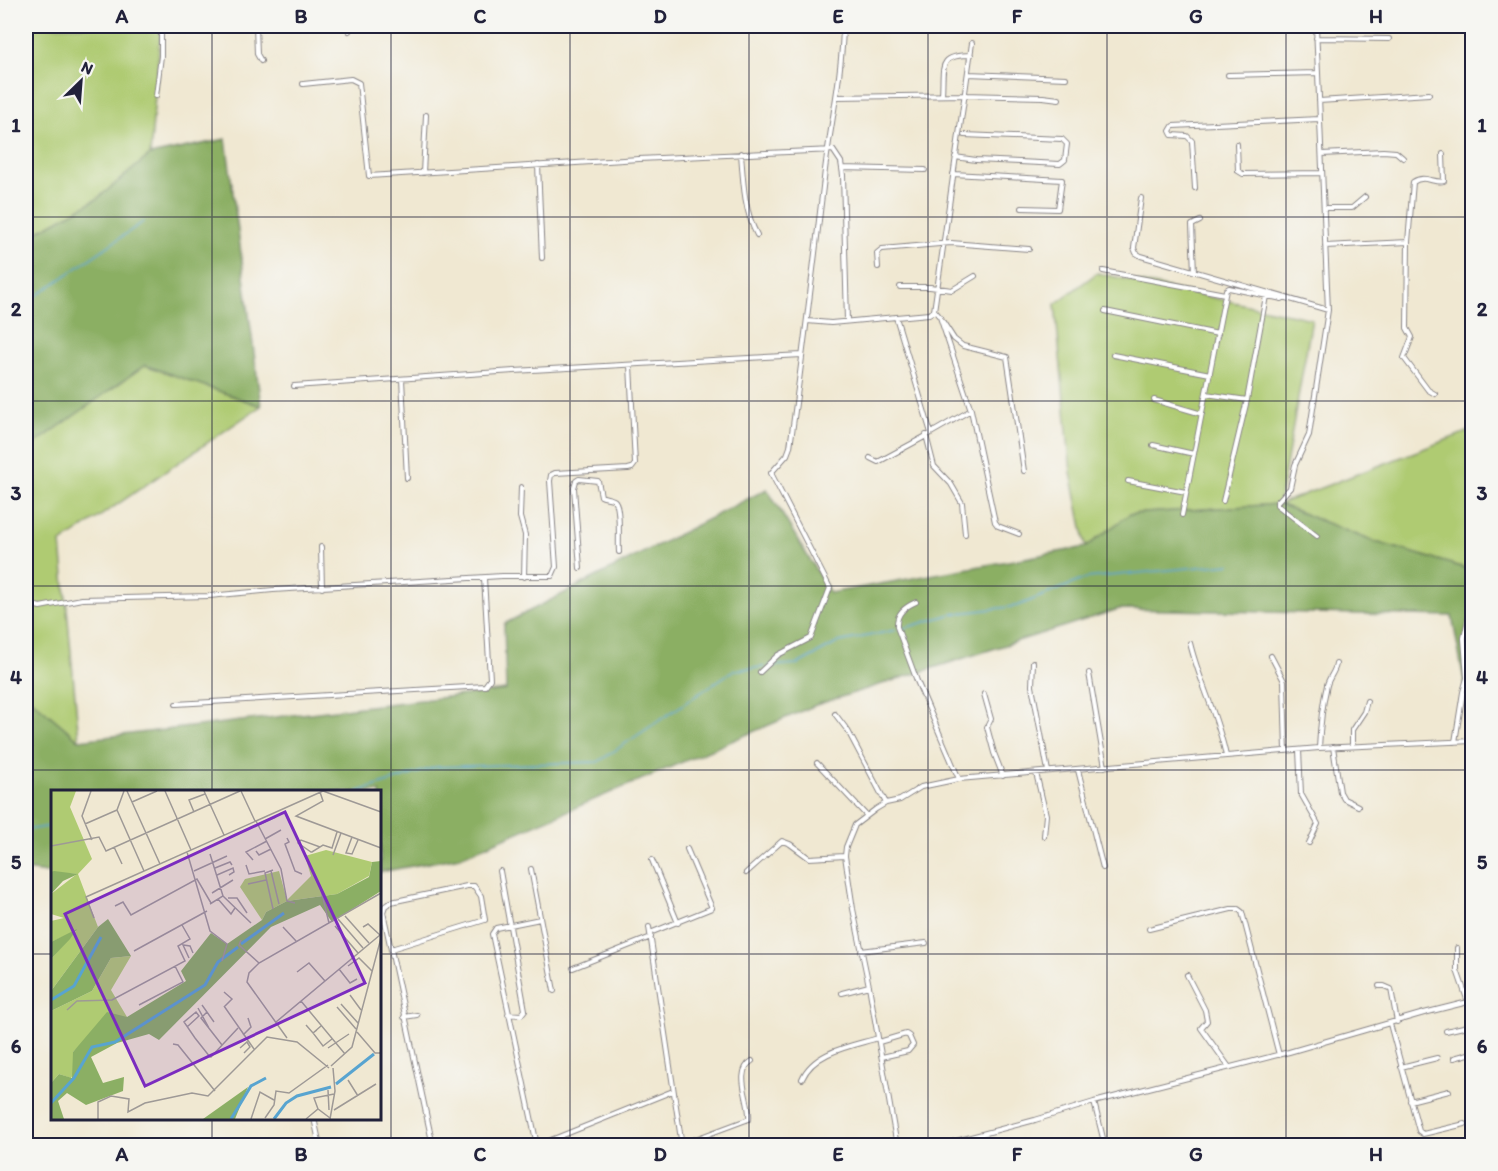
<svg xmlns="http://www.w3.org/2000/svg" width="1498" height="1171" viewBox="0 0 1498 1171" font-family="Itim,sans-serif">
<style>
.green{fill:#afcb72;stroke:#687656;stroke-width:1.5}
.forest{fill:#8baf64;stroke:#566850;stroke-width:1.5}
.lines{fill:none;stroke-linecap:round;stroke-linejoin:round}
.stream{stroke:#58a4d0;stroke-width:1.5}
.minor-casing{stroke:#898586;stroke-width:6}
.minor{stroke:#fff;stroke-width:4}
.grid{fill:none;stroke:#22223b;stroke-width:1.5;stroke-opacity:0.55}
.inset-river{fill:none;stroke:#58a4d0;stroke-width:3}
.inset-road{fill:none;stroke:#9e9996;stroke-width:1.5}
.view{fill:#7b2cbf;fill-opacity:0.15;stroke:#7b2cbf;stroke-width:3}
.inset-edge{fill:none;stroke:#22223b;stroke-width:3}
.neatline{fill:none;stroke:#22223b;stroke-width:2}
.grid-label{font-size:20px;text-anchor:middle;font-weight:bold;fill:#22223b}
</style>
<rect width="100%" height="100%" fill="#f6f6f2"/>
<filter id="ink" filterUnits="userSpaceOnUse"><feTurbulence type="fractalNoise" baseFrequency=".0167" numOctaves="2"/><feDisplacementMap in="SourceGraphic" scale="12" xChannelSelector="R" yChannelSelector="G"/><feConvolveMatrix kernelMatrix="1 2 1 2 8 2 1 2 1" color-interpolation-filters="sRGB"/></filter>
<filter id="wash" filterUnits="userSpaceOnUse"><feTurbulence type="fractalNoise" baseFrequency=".008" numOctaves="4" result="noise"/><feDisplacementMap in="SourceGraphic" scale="24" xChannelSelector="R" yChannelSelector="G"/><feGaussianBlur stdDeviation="1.35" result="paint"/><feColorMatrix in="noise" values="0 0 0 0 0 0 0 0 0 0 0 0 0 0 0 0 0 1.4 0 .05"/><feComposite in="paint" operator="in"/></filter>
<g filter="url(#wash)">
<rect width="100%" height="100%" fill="#f0e8d2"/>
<path class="green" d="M26,26H161L150,155L97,199L26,238Z
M1097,273L1312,319L1279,504L1472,430V570L1372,541L1279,504L1130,514L1086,547L1071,473L1055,304Z
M145,365L261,406L61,543L79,740L26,695V450Z"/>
<path class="forest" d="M226,139L261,406L145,365L26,450V238L97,199L150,155Z
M767,489L830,593L1086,547L1130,514L1279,504L1372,541L1472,570V723L1452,616L1119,609L816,705L460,857L380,872V792H52V874L26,870V695L79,740L506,690L504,624Z"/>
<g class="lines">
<path class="stream" d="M26,303L143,222
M901,629L952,614L1017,606L1087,578L1230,564
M769,666L798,664L839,642L896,630
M357,792L436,767L598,762L734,670L764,667
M26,830L52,826"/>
</g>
</g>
<g filter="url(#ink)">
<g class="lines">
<g class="minor-casing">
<path id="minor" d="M256,26L257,54L261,61
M346,26L349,31
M1316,26L1328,310L1309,435L1295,465L1290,488L1277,502V505L1317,536
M1316,38L1389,39
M968,74L1066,78
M1228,75L1318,73
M303,84L351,79L359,83L369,176L639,159L833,150L841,162L843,175L847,321
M942,95C944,67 937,55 971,55
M156,96L161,56V26
M837,97L964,95L1043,97L1059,99
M1319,101L1429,94
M1237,144L1238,171L1243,174L1322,173
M741,153C743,180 744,211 757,235
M1322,154L1383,151L1396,152L1403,158
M955,157L976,160L1060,164L1065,160L1067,144L1062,139L964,135
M538,165L542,258
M842,168L925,170
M423,173L426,115
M953,174L1062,180L1058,209L1022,208
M1195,188L1192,141L1187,136L1172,135L1170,131L1173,126L1319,119
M1141,198L1134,248L1136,253L1141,256L1328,310
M1324,208H1352L1365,197
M1325,246L1408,242
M878,267L877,253L882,249L951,243L1029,249
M1103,271L1225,294
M1194,272L1192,225L1200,221
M900,287H930L952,290L975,276
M934,310L940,317L971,410L995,522L998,526L1019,534
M1105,311L1218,334
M896,317L931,433L971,410
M807,321L831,323L929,314L934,311L972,43
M943,322L954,339L963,346L1007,357L1024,471
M1113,355L1210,374
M402,379L407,478
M294,386L514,371L802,355
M1206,394L1247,400
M1435,394L1428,390L1404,358L1412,337L1407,328L1408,242L1413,182C1425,174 1434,184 1444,181L1443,154
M1154,400L1202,414
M926,435L934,466L951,484L962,503L965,534
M1153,445L1194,454
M870,458L878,462L928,435
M1128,481L1186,492
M521,487L520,517L525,535L524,577
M1223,501L1247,400L1266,296
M1182,515L1226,290L1229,288L1282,299L1283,297
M321,547L322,588
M580,568L574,488L576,481L579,479L598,481L601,496C604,498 613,498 615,501C621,508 618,542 619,552
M916,602C905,607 896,613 897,627L917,681L959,779
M26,603L40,607L82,599L209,596L273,590L502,576H552L556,567L550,481L551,475L555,473L628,469L632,468L635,464L630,365
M1190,643C1199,681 1218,716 1226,756
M1271,656L1284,681L1286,751
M1033,662L1032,686L1048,771
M760,672L778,655L811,638L830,588L771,473L787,455L790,447C803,355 814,263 825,170C831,122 842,75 843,26
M1089,673L1105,767
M984,694L991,719L987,727L994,753L1003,776
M176,704L485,686L490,679L484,578
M835,714L848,731L886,803
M1455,742L1463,692L1467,678L1464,638L1472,601
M1352,745V730L1364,712L1367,701
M1333,747L1340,792L1344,799L1358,806
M1319,748C1320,727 1322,706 1327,685C1329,677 1335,672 1336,664
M1299,750L1301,794L1318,824L1309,843
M817,763L866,815
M1078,770L1103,868
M1036,773L1046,815L1044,836
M652,860L678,923
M531,869L554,991
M500,871L525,1010L521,1015L508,1014
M746,873L782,841L790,844L809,858L845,856
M649,927L682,1146
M1149,929L1231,909H1238L1242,912L1279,1055
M650,933L712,908L687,849
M1457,948V970L1468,1002
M391,949L485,920L481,896L474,886H467L391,902L385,906L383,912L433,1146
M861,951L926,943
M573,968L651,937
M1187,975L1205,1010L1207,1021L1201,1028L1229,1067
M1379,986H1384L1391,989L1397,1022
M842,993L869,986
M404,1017L417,1015
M1390,1024L1419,1131L1423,1134L1465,1124
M1446,1031L1472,1025
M879,1042L906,1034L909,1036L913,1045L908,1051L882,1057
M1454,1058L1472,1053
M1401,1067L1437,1058
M802,1079C814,1051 852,1046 878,1038
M1410,1101L1449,1091
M1094,1102L1105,1146
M314,1118L320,1146
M682,1144L749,1119C751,1102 733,1072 752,1061
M537,1145L492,934L496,928L540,919
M536,1146L673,1091
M897,1146L869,986L853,909L845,856L846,847L855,825L876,809L886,803L900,800L921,787L959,779L1319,748L1472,741
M937,1146L1035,1120L1094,1102L1289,1052L1424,1013L1472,1001"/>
</g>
<use href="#minor" class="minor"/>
</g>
</g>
<path class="grid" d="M212,26V792M391,26V1146M570,26V1146M749,26V1146M928,26V1146M1107,26V1146M1286,26V1146M26,217H1472M26,401H1472M26,586H1472M26,770H1472M26,954H52M380,954H1472M212,1118V1146"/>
<g transform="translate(51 790)">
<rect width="330" height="330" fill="#f0e8d2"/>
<path d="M0,1H25L19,17L41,69L27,84L47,137L0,201V169L25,141L0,152V131L13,128L0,124V104L26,84L0,82ZM275,60L321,72L318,86L286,104L236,111L215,122L211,130L189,97L194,89L228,81L236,110L260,86L254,66ZM80,166L60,200L76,227L35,249L22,262L24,282L20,288L8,284L0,293V221L41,201L60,168Z" fill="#afcb72"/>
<path d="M330,71V101L281,132L269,115L220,137L108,250L98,244L66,253L40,267L52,293L73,287L72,301L35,315L16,303L7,311L13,329H0V293L8,284L21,288L22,262L56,222L76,227L135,191L130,181L160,143L176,154L211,130L215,122L236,111L286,104L318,87L321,72ZM0,82L3,81L27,84L12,91L0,104ZM57,129L80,166L60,168L41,201L0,221V201L47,137ZM26,139L19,149L0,169V152ZM197,297L184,329H152Z" fill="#8baf64"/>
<path class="inset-river" d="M190,154L233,123M0,210L23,196L50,147M285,294L323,264M0,313L23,288L41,257L64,252L154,195L167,172L187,157M180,329L200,296L215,288M223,329L235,313L246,306L280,297"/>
<path class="inset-road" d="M40,1L31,26L41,50M73,1L66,20L93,81M76,1L109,74M114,1L140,60M153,1L173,45M190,1L204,31M272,1L330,22M269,2L272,11L245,26L330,58M81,12L106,1M143,22L138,10L154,4M205,31L230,79L236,111L244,113M34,34L66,20M207,35L225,27M301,47L295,63L301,64L307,50M236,48L238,52L234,54L244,81L251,84M214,49L230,40M0,56L48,47L55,61L189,1M63,57L71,74M269,57L250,50L247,53L260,62H261L272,55L281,58L286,42M205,61L208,65L220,59M136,62L159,141L176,154L171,171M282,65L290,43M202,70L195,62L216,51M195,75L198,84L214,81M164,78L179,72L181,75M222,80L214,83L222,119M143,81L176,66M220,81L228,114M166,85L182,78L183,82L178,85M197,94L215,90M269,96L278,133M161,103L182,90M172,106L200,133M177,108H186L196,123M167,109L180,124L184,118M159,114L172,106L159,64M64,116L72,112L80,125L146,89L160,113M294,126L318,153M43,128L35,107L272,1M287,129L312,158M284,136L307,163M232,137L245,151M312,137L317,134L329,145M190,150L188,155L208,173M83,161L156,121M138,168L132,155L139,156L142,163M297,176L308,168L321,181M288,179L299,193L306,189M246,182L258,173L274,191M173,202L181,209L173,217M299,205L310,220M250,211L294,264M290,214L307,233M88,215L132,192L124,176M151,215L163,232M173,216L203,259M286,217L305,239M147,218L158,238M16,220L26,211L61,210L134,171L127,156L139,149L131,135M156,222L150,228L171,255M225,232L329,145M255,235L262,243L270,236M136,237L148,226L145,222L133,232L144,248L159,267H160L187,238M266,240L262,243L272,256L281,249M306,242L324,263H330M192,245L200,237L197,228M236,248L196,192L198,183L208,173L330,103M122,254L127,255L164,301M189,258L196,252L199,257L193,263M277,258L298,244M280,276L301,257L330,148M297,290L307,306M277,300L278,320M267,319L263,308L283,304M283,320L325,294M214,328L223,315L225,301L238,303L277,275M47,329V312L60,306L78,309L77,322L94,313L141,303L157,306L216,247L246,252L278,278M200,329L209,302L223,310M255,329L267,319L279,328M279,329L284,301L282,278"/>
<path class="view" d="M234,22L314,193L94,296L14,124Z"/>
<rect width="330" height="330" class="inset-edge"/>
</g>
<rect width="1498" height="1171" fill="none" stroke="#f6f6f2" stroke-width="66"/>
<g transform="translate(81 81) rotate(25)" stroke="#f6f6f2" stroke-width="4.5" paint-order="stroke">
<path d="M0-4.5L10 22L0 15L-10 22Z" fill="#22223b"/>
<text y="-9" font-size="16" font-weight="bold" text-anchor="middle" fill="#22223b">N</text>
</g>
<rect x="33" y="33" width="1432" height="1105" class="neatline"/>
<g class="grid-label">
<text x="122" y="23">A</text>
<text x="301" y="23">B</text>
<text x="480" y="23">C</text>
<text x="660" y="23">D</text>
<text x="838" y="23">E</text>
<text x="1017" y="23">F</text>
<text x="1196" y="23">G</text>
<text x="1376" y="23">H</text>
<text x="16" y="132">1</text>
<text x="1482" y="132">1</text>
<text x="16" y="316">2</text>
<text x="1482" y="316">2</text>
<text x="16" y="500">3</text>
<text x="1482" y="500">3</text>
<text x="16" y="684">4</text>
<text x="1482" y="684">4</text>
<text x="16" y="869">5</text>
<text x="1482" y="869">5</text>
<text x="16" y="1053">6</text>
<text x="1482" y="1053">6</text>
<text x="122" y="1161">A</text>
<text x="301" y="1161">B</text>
<text x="480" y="1161">C</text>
<text x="660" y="1161">D</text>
<text x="838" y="1161">E</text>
<text x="1017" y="1161">F</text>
<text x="1196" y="1161">G</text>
<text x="1376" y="1161">H</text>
</g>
</svg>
